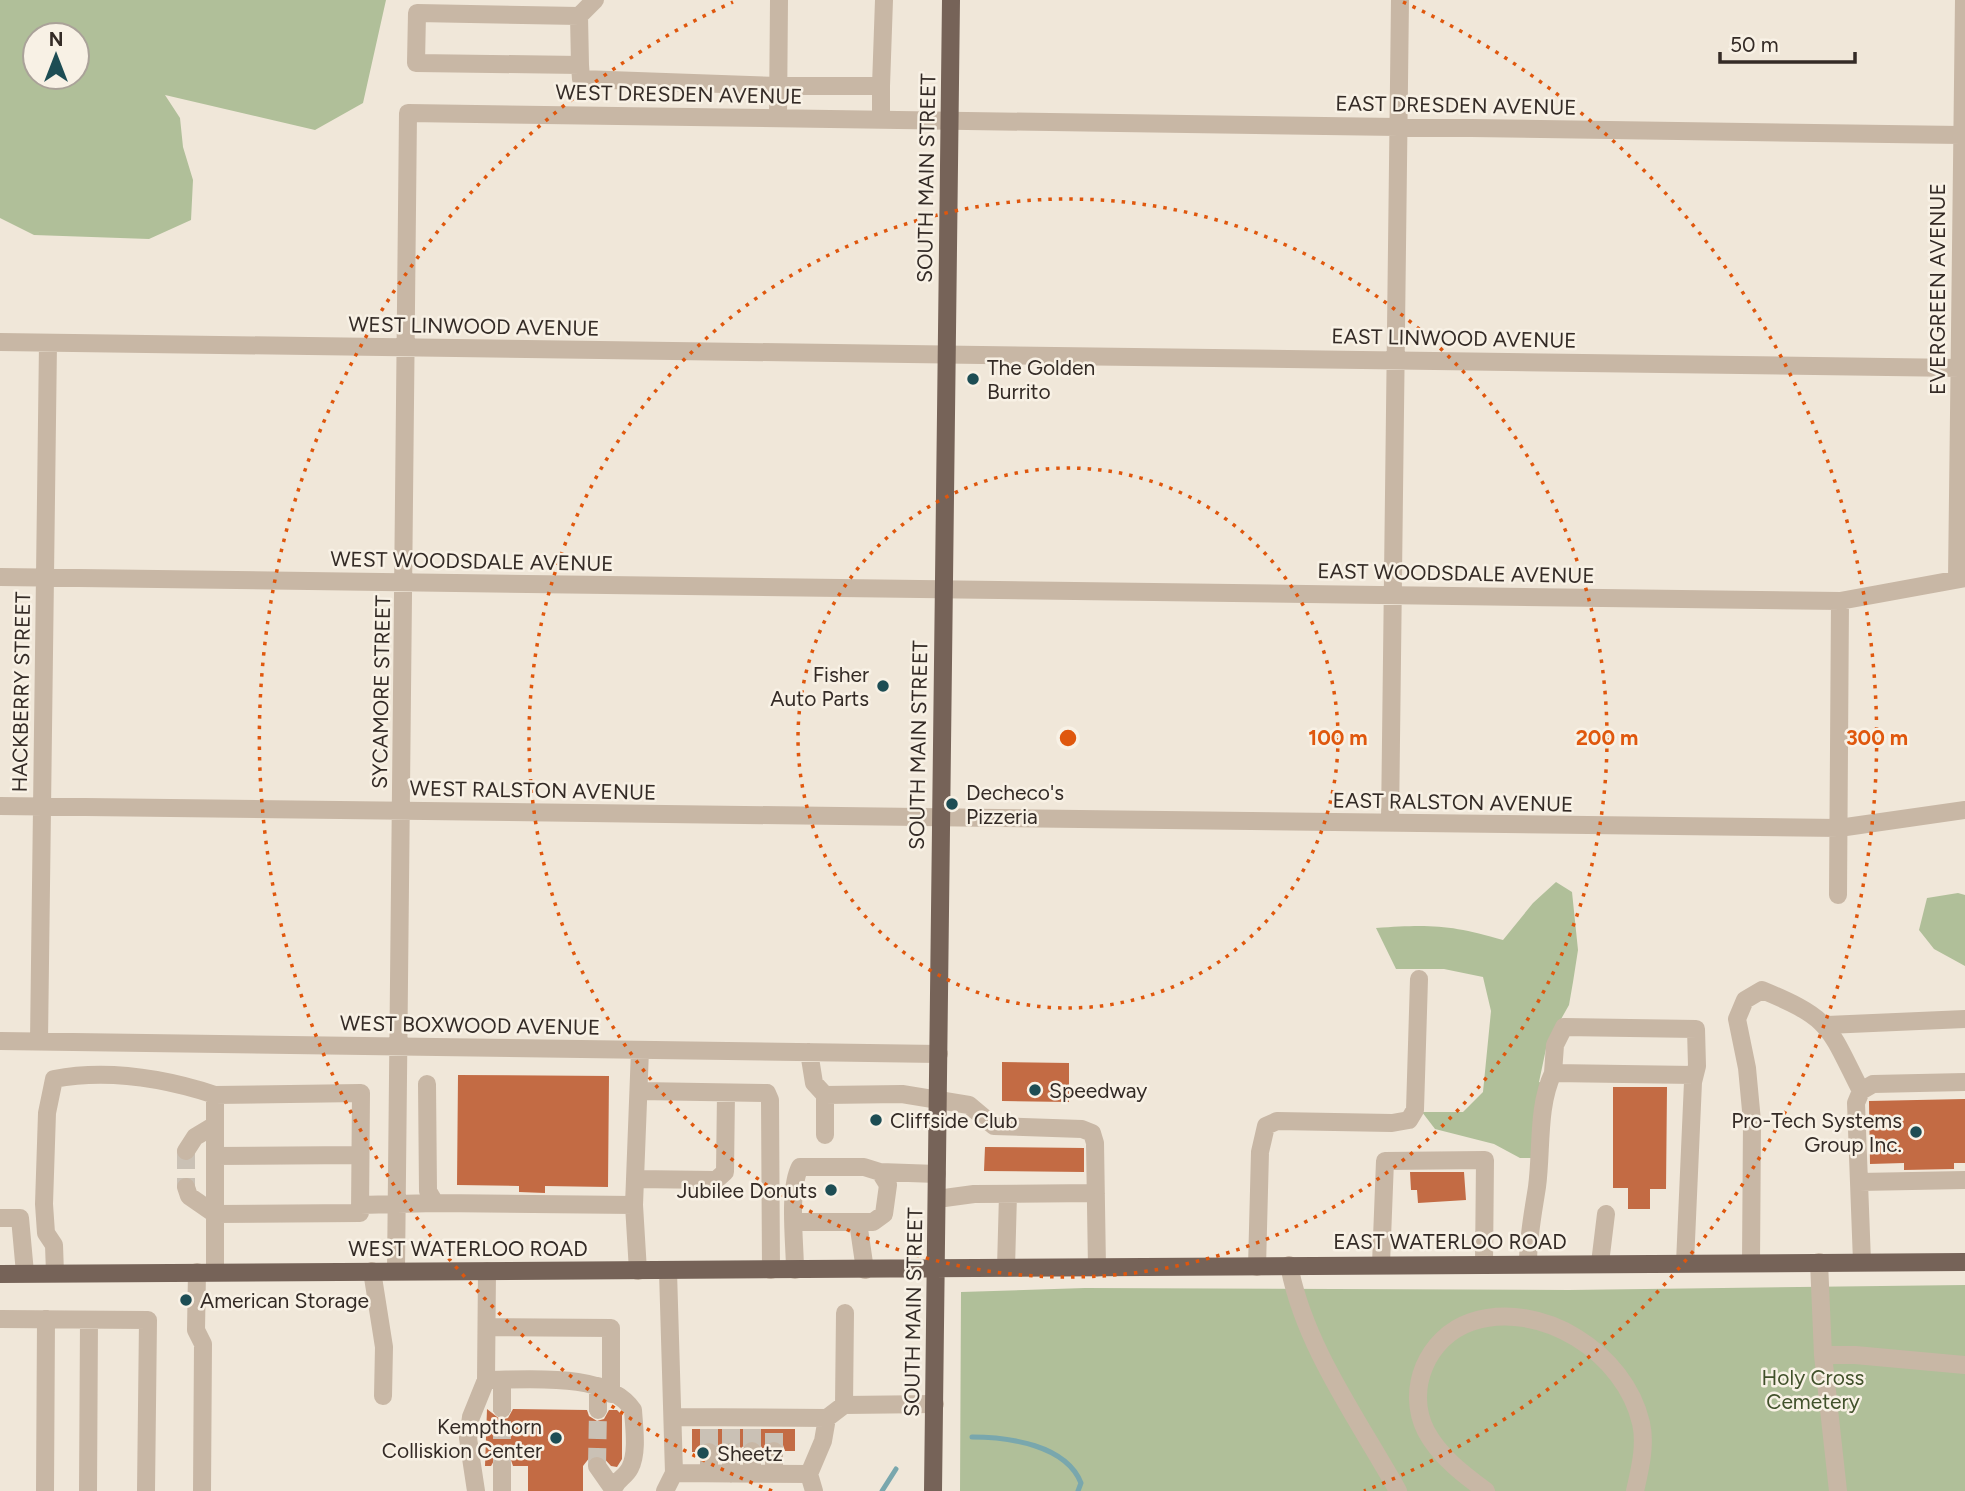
<svg xmlns="http://www.w3.org/2000/svg" width="1965" height="1491" viewBox="0 0 1965 1491" font-family="Figtree,sans-serif">
<style>
.green{fill:#b0bf99;fill-rule:evenodd}
.lines{fill:none;stroke-linecap:round;stroke-linejoin:round}
.stream{stroke:#79a7ad;stroke-width:5}
.building{fill:#c36b44}
.minor-tunnel{stroke:#cac1b5;stroke-width:18;stroke-dasharray:18 9;stroke-linecap:butt}
.minor{stroke:#c8b7a5;stroke-width:18}
.major{stroke:#766358;stroke-width:18}
.ring{fill:none;stroke:#df570d;stroke-width:3.5;stroke-dasharray:3.5 7}
.poi-dot{fill:#1d4d54;stroke:#f8f1e5;stroke-width:2.5}
.labels{text-anchor:middle;dominant-baseline:central;stroke-width:5;stroke-linejoin:round;paint-order:stroke}
.street-label{font-size:21px;fill:#342b26;stroke:#f8f1e5}
.poi-label{font-size:21px;fill:#342b26;stroke:#f8f1e5;text-anchor:start}
.park-label{font-size:21px;fill:#41512b;stroke:#f8f1e5}
.centre{fill:#df570d;stroke:#f8f1e5;stroke-width:3.5}
.ring-label{font-size:21px;text-anchor:middle;font-weight:bold;fill:#df570d;stroke:#f8f1e5;stroke-width:5;stroke-linejoin:round;paint-order:stroke}
</style>
<rect width="100%" height="100%" fill="#f0e7d9"/>
<path class="green" d="M0,0H386L363,103L315,130L165,95L180,118L183,147L193,180L191,220L149,239L34,235L0,218ZM35,35H77V77H35Z
M1556,882L1572,892L1578,950L1573,982L1569,1005L1547,1044L1539,1082L1548,1085L1536,1158H1520L1494,1144L1435,1129L1422,1112H1463L1483,1092L1491,1011L1483,977L1444,969H1396L1376,928C1430,924 1452,925 1503,940L1533,903Z
M1958,893L1965,895V966L1934,949L1919,930L1927,898Z
M1965,1285V1491H960L961,1292L1085,1288L1569,1290Z"/>
<g class="lines">
<path class="stream" d="M972,1437C1009,1437 1066,1445 1081,1483L1078,1491
M882,1491L896,1469"/>
</g>
<path class="building" d="M1002,1062L1069,1063V1102L1002,1101Z
M458,1075L609,1076L608,1187L545,1186V1193L519,1192V1186L457,1185Z
M1613,1087H1667L1666,1189H1650V1209H1628V1188H1613Z
M1965,1099V1163H1954V1169L1904,1170V1163L1870,1164L1869,1101Z
M985,1147L1084,1148V1172L984,1171Z
M1410,1172H1464L1466,1200L1418,1203L1417,1190H1411Z
M487,1409L501,1420L508,1418L513,1409L587,1410L589,1416L597,1421L604,1419L609,1410H617L622,1415V1459L617,1467L611,1466L601,1455L590,1457L583,1466V1491H528V1466H513L511,1460L503,1455L496,1457L491,1466H485Z
M692,1429H795V1451H785L783,1445L775,1440L768,1442L763,1449L758,1442L751,1440L741,1448L736,1442H726L720,1450L715,1443L708,1441L700,1446L698,1452H692Z"/>
<g class="lines">
<path class="minor-tunnel" d="M186,1151V1187
M709,1429V1452
M731,1429V1452
M752,1429V1451
M774,1451V1429
M502,1466V1409
M597,1466L598,1410"/>
<path class="minor" d="M595,0L579,16L417,13L416,63L580,65L581,79L778,86H881L884,0
M579,16L580,65
M881,86V120
M778,117L779,0
M0,342L1960,368
M0,577L1840,601L1965,578
M1957,579L1964,0
M0,806L1839,828L1965,810
M1390,823L1400,0
M1838,895L1840,601
M1827,1025L1965,1019
M0,1041L939,1054
M39,1041L48,343
M809,1052L814,1083L825,1095V1135
M427,1084L428,1191L435,1203L634,1205
M639,1091L767,1093L770,1100L771,1270
M825,1095L902,1094L969,1105L994,1126L1082,1129L1092,1133L1095,1143L1097,1268
M186,1151L195,1137L215,1125
M215,1156L360,1155
M880,1172L937,1174
M635,1179L716,1180L725,1172L726,1093
M1859,1182L1965,1180
M186,1187L189,1196L215,1214L360,1213L361,1093L215,1095C215,1154 215,1213 215,1272
M937,1199L974,1194L1096,1193
M360,1205L435,1203
M0,1218H20L25,1273
M858,1222L865,1270
M1751,1262L1752,1121L1747,1068L1737,1019L1745,1000L1762,990C1832,1019 1828,1026 1861,1091
M1819,1262L1823,1355L1838,1491
M1862,1262L1856,1103L1861,1091L1873,1084L1965,1082
M1528,1263C1528,1237 1533,1213 1537,1187C1542,1150 1537,1107 1553,1073
M1600,1263L1606,1214
M1685,1263L1693,1082L1697,1066L1696,1029L1564,1027L1555,1045L1553,1073L1694,1075
M1381,1264L1385,1161L1485,1160L1484,1264
M1289,1265C1304,1346 1358,1419 1398,1491
M1257,1267L1260,1152L1266,1126L1277,1121L1392,1123L1409,1120L1415,1110L1419,979
M1006,1268L1008,1194
M795,1270C795,1244 788,1190 800,1167H864L880,1172L888,1185L884,1214L873,1222H795
M372,1271L384,1347L383,1396
M396,1271L408,113L1961,135
M638,1271L634,1205L640,1050
M668,1271L674,1473L809,1474
M197,1272L196,1330L203,1344L202,1491
M55,1273L54,1245L46,1233L44,1204L47,1113L54,1079C108,1069 163,1078 215,1095
M0,1319L148,1320L146,1491
M487,1327L611,1328V1394
M1823,1355H1855L1965,1365
M486,1380C527,1380 607,1371 633,1410C634,1427 638,1453 630,1468C625,1478 615,1480 613,1491
M502,1380V1409
M844,1405L845,1313
M598,1410V1386
M674,1417L827,1418L844,1405L935,1404
M752,1451V1474
M774,1451V1474
M709,1452V1473
M502,1466V1491
M597,1466L613,1489
M731,1474V1452
M45,1491L46,1319
M88,1491L89,1320
M476,1491L468,1438L471,1417L486,1380L487,1271
M665,1491L674,1473
M814,1491L809,1474L823,1441L827,1418
M1486,1491C1464,1475 1439,1456 1426,1431C1405,1390 1427,1337 1471,1322C1541,1299 1625,1353 1641,1423C1646,1445 1640,1469 1635,1491"/>
<path class="major" d="M0,1274L1965,1262
M933,1491L951,0"/>
</g>
<g class="ring">
<circle cx="1068" cy="738" r="270"/>
<circle cx="1068" cy="738" r="539"/>
<path d="M772 1491A809 809 0 0 1 733 2M1403 2A809 809 0 0 1 1364 1491"/>
</g>
<g class="poi-dot">
<circle cx="973" cy="379" r="7"/>
<circle cx="883" cy="686" r="7"/>
<circle cx="952" cy="804" r="7"/>
<circle cx="1035" cy="1090" r="7"/>
<circle cx="876" cy="1120" r="7"/>
<circle cx="1916" cy="1132" r="7"/>
<circle cx="831" cy="1190" r="7"/>
<circle cx="186" cy="1300" r="7"/>
<circle cx="556" cy="1438" r="7"/>
<circle cx="703" cy="1453" r="7"/>
</g>
<g class="labels">
<g class="street-label">
<text transform="translate(679 94) rotate(1)">WEST DRESDEN AVENUE</text>
<text transform="translate(1456 105) rotate(1)">EAST DRESDEN AVENUE</text>
<text transform="translate(926 178) rotate(-89)">SOUTH MAIN STREET</text>
<text transform="translate(1937 289) rotate(-90)">EVERGREEN AVENUE</text>
<text transform="translate(474 326) rotate(1)">WEST LINWOOD AVENUE</text>
<text transform="translate(1454 338) rotate(1)">EAST LINWOOD AVENUE</text>
<text transform="translate(472 561) rotate(1)">WEST WOODSDALE AVENUE</text>
<text transform="translate(1456 573) rotate(1)">EAST WOODSDALE AVENUE</text>
<text transform="translate(21 692) rotate(-89)">HACKBERRY STREET</text>
<text transform="translate(381 692) rotate(-89)">SYCAMORE STREET</text>
<text transform="translate(918 745) rotate(-89)">SOUTH MAIN STREET</text>
<text transform="translate(533 790) rotate(1)">WEST RALSTON AVENUE</text>
<text transform="translate(1453 802) rotate(1)">EAST RALSTON AVENUE</text>
<text transform="translate(470 1025) rotate(1)">WEST BOXWOOD AVENUE</text>
<text x="1450" y="1241">EAST WATERLOO ROAD</text>
<text x="468" y="1248">WEST WATERLOO ROAD</text>
<text transform="translate(913 1312) rotate(-89)">SOUTH MAIN STREET</text>
</g>
<g class="poi-label">
<text x="987" y="367">The Golden<tspan x="987" dy="24">Burrito</tspan></text>
<text x="869" y="674" text-anchor="end">Fisher<tspan x="869" dy="24">Auto Parts</tspan></text>
<text x="966" y="792">Decheco's<tspan x="966" dy="24">Pizzeria</tspan></text>
<text x="1049" y="1090">Speedway</text>
<text x="890" y="1120">Cliffside Club</text>
<text x="1902" y="1120" text-anchor="end">Pro-Tech Systems<tspan x="1902" dy="24">Group Inc.</tspan></text>
<text x="817" y="1190" text-anchor="end">Jubilee Donuts</text>
<text x="200" y="1300">American Storage</text>
<text x="542" y="1426" text-anchor="end">Kempthorn<tspan x="542" dy="24">Colliskion Center</tspan></text>
<text x="717" y="1453">Sheetz</text>
</g>
<g class="park-label">
<text x="1813" y="1377">Holy Cross<tspan x="1813" dy="24">Cemetery</tspan></text>
</g>
</g>
<circle cx="1068" cy="738" r="10" class="centre"/>
<g class="ring-label">
<text x="1338" y="745">100 m</text>
<text x="1607" y="745">200 m</text>
<text x="1877" y="745">300 m</text>
</g>
<g transform="translate(56 56)"><circle r="33" fill="#f8f1e5" stroke="#aaa299" stroke-width="2"/>
<path d="M0-5L12 26L0 18L-12 26Z" fill="#1d4d54"/>
<text y="-10" font-size="19" font-weight="bold" text-anchor="middle" fill="#342b26">N</text>
</g>
<path d="M1720 52v10h135v-10" fill="none" stroke="#342b26" stroke-width="3.5"/>
<text x="1730" y="52" font-size="21" fill="#342b26" stroke="#f8f1e5" stroke-width="5" paint-order="stroke">50 m</text>
</svg>
